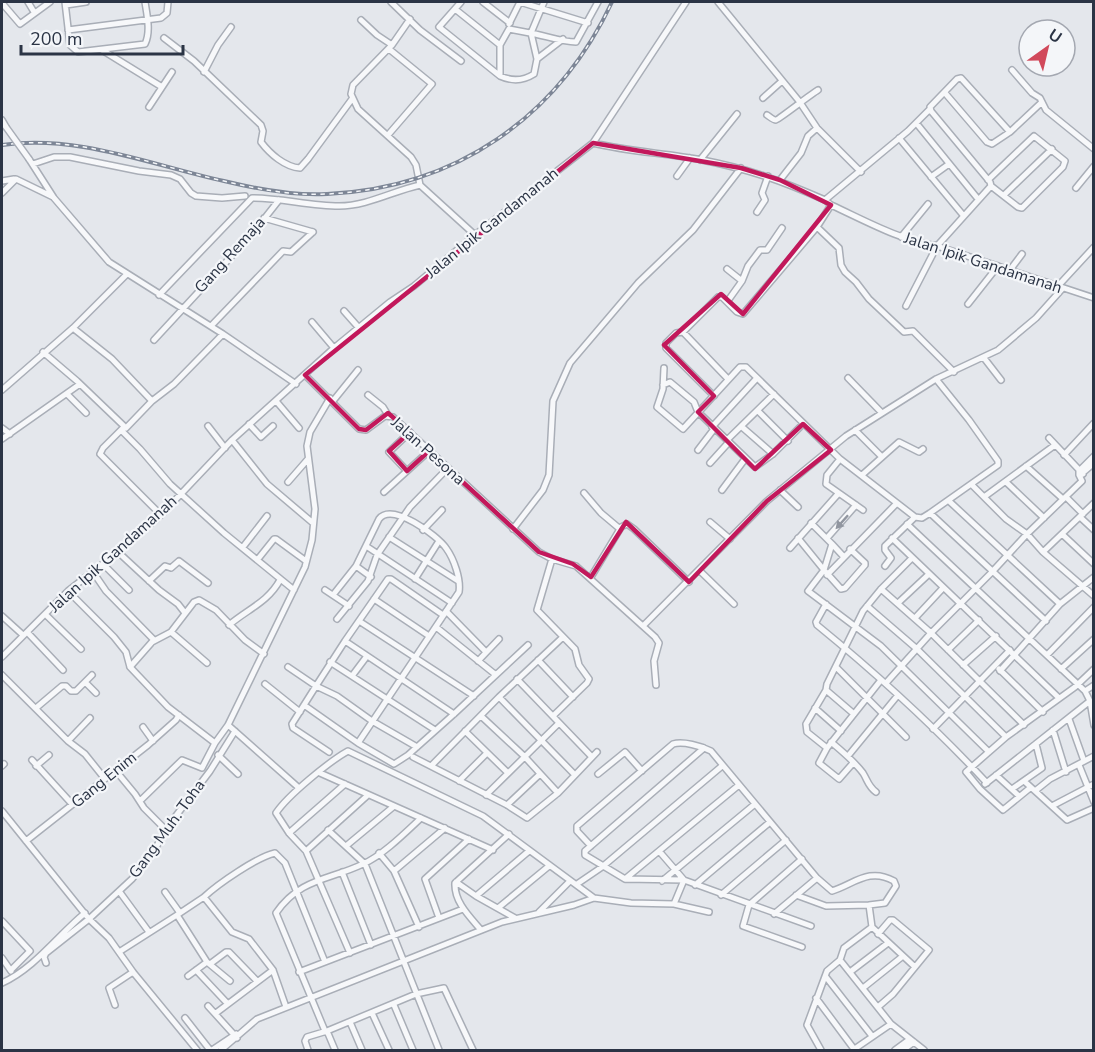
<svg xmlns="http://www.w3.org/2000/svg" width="1095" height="1052" viewBox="0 0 1095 1052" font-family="'Nunito Sans',sans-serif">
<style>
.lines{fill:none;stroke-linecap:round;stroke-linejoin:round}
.minor-casing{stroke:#a9aeb7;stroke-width:8}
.minor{stroke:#f7f8fa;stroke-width:5}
.rail-casing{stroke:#7d8696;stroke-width:4}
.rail{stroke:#f4f6f9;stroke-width:1.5;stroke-dasharray:4.5;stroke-linecap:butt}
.minor-bridge-casing{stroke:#a9aeb7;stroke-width:8;stroke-linecap:butt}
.minor-bridge{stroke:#f7f8fa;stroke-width:5}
.oneway{fill:#9196a0}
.marked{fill:none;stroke:#c2185b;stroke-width:4.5;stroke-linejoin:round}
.labels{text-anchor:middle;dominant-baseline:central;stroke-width:4.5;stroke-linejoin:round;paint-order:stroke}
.street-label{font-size:16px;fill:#2b3445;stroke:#f4f6f9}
</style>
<rect width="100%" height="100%" fill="#e4e7ec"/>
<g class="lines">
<g class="minor-casing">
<path id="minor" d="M28,2L34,12
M65,2L70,45L78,52L145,44C151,32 147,15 145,2
M391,2L420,30L461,61
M461,2L439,27L500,76
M483,2L510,23
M520,2L588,23
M544,2L531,33L537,59L534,74C523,81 511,81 500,76V45L509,29L530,33H531C546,36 562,42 576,42L598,2
M718,2L799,101L817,128L861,172
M2,3L20,24L50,2
M66,5L86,2
M455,9L500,45
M410,19L392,45L353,85L351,94L358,109L411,157L416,165L420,185
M361,20L377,35L392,45
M509,24L520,2
M68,30L161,18L167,13L168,2
M164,38L194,61L261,125L263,131L261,142C270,154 285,167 300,168L308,159L352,99
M102,50L162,87
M537,59L563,39
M1012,70L1032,93L1040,98L1046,110L1094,149
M204,72L218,45L231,27
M945,93L987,142L992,144L1010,132L1042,102
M763,98L782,81
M149,107L172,72
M767,115C769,116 773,120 776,120C778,120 811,94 818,90
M2,120L6,127
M917,124L978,199
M388,135L432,84L389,49
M899,138L963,215
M593,143C630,152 666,153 702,160C749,169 782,181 825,200L831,205C866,221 899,240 937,246L1094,298
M29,159L54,198L109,262L223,334L296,384
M700,160L737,114
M33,164L54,157H70L139,171L171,175L180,179L191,193L196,196L222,198L245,196
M677,176L690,158
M931,177L949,164
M780,180L801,153L808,136L817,128
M988,180L1034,136L1065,161L1063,167L1022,208L1018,207L991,186
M2,181L14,179
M1076,188L1094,166
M2,193L16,179L53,197
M1004,195L1052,149
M825,200L908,131L930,109
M757,212L765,200L762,193L768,176
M264,218L313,232
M817,227L839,248L841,265L845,272L856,282L869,299L904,332L913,331L954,372
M901,237L928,204
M727,269L742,281L727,302
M1010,270L1022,254
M742,281L748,266L760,250H767L782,228
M1058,286L1094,247
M159,295L252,198C281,198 310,206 339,206C367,206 393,191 420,185L475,235
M968,304L998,266
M906,306L937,246L991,186L990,182L931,111L930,107L957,79L961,78L1010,132
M344,311L359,328
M312,322L334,348
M211,326L283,251L291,252L313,232
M73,328L112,359L152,401
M683,332L718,297H722L737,312L743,314L817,227L831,205
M154,340L253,233L279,200
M43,352L77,381L126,428L152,401L174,384L223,334
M984,358L1001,380
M664,368L663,389L657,407L683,429L740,367H746L840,459L915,517
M305,375L359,429L366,430L385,416L393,417L539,552L552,559L576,566L655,637L659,643L654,661L656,685
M848,378L882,413
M663,385L670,382L694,402L698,412L755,467L773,454L803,424
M2,390L73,328L127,274
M67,394L86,413
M368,395L383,407L388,415
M714,396L666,348V343L676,333L683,332L728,379
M276,401L299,428
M333,401L358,370
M758,411L788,441
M249,424L261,437L273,426
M208,426L225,448
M712,427L757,378
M742,427L773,454
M2,428L10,434
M122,429L103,448L100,454L161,515
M121,430L140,449L170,484L224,533L294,590
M855,430L882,457
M1049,438L1083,474
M2,439L80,384
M232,440L267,484L313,523
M727,440L774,394
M698,450L714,429
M1064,455L1094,423
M840,459L827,475L826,484L863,510
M710,463L729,442
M1026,466L1063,499
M407,471L389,452L410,432
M862,475L899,442L919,452L923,449
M1080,475L1094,463
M288,482L308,459
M1006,482L1044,518
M972,485L1006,519L1027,534L1043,552L1094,596
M722,490L745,459
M780,490L798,507
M384,492L429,451
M584,493L601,513L620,529L591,577
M984,497L1055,445
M1066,497L1083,514
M949,501L1060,604
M930,513L1046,621
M1080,517L1094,530
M710,522L730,539
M811,523L832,544L824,570L841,589L845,588L865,565V563L850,549
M907,524L1085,691L1090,701L1094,725
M619,528L627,524L634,529L689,582
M513,529L543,490L549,475L553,401L570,363L638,283L693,230L741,168
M423,530L442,510
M1062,534L1094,564
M389,537L458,581
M798,538L824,570L808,591L881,646L989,752
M827,538L856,505
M892,538L1059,698
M832,544L844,557
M366,546L452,603
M243,547L267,516
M790,548L838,494
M118,552L159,590L178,604L185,613
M1043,552L1094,503
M258,559L274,539H276L306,561
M552,559L537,610L575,649L579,665L589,679L587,683L553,716
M103,564L129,590
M356,566L371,577
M885,566L891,558L885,550V546L915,517L922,518L930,513L998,465V461L969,420L936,379
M700,571L734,604
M93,572L106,591L154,640
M827,575L897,503
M415,579L439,541
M149,581L165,566L171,568L179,561L208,583
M881,589L931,633L1024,725
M325,590L349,606
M68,591L114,637L126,652L130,667L168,707L215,743
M333,595L356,566L379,519C392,502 437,535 446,548C454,559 461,579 459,592L358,743L394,764L408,755L454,714L528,645
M374,599L429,636
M898,603L929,574
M826,604L816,622L817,625C877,674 934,726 987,783
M867,606L917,649L1006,737
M446,611L486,652
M45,614L81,649
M443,615L391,579H388L345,641L454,714
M2,616L23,635
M915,618L943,588
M337,619L368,581L377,555L410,507L448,468
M359,621L474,696
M229,625C248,609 268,602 280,580
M644,625L767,501L846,436L936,379L998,350L1036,318L1062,289
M436,627L496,675
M27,632L63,670
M171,632L207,663
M345,641L316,686L337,696L372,721L417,747
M948,650L979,620
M1047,655L1094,607
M2,657L68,591L118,552L161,515L232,440L334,348L390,302L414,286L475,235L593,143L686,2
M538,660L573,697
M478,661L499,639
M330,662L435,730
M963,665L996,636
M130,667L152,642L171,632L194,602L199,600L216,610L245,640L264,654
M288,667L316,686L292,724L293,728L329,752
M836,667L906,737
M999,669L1043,712
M1061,669L1094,639
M1000,671L1060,604L1094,577
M2,675L68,741L85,754L105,779
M352,676L367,656
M517,679L592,757
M86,683L96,693
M886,683L931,633L992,572L1027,534L1082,481L1079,475V471L1094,456
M265,684L300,712
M826,690L854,714
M1085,691L1094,685
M499,697L574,774
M304,705L358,743
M36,708L62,686H66L71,691H76L92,675
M815,708L841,731
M481,716L524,756L558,793
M1069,719L1084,761
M228,725L299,788
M143,727L153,741
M933,729L1010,650
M1053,730L1066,772
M465,731L508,773
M68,741L90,718
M831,742C843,752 854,761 863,773C868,781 868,786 876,792
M704,748L585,851V855L625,879L684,880L811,926
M827,748L807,732L806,724L826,690L827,684L863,611L881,589L912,558
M218,755L238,774
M848,756L898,695
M413,757L507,805L527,818L558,793L597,752
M32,760L72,804
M853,763L839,779L819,763L827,748L881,680
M1079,765L1094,802
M2,766L4,764
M36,766L49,755
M431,766L499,697L563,637
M116,771L135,794L144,808L166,830
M320,773L493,850
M598,774L625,752L642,771
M996,775L1019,796
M459,781L487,753
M1024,781L1067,820L1094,808
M985,784L1090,701
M1030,788L1003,810L980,789L966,772L1006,737L1075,687L1094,669
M1012,789L1042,768L1036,744
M1035,791L1050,779L1094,756
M486,795L559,723
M140,801L182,760L202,768L215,743L228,725L305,567L312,540L315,509L307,446L310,432L330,398
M507,805L540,774
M1052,806L1094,784
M2,811L89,919L109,938L133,972L197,1050
M328,830L365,864L439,1050
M289,833L345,784
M26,841L148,745L176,720L179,715
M346,846L393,807
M591,846L577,831V826L673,744C683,741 701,746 711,751L817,878L774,914
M306,851L368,795
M659,851L684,880L674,904
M379,853L394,871
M802,859L749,905L743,926L802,947
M342,872L371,945
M817,878L832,891C854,884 869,867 894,881L896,886L885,903L869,905
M625,879L739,785
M662,881L755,804
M456,882L476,896L515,918
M577,884L602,867L722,766
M695,885L770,822
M119,891L149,932
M165,892L180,913
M721,895L786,840
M796,895L826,906L869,905L872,927L915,967
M476,896L529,851
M204,897C218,884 257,857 275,853L285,863L325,962
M498,908L549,866
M539,912L570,881
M439,918L425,879L469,839
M2,921L30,951L11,970
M419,927L394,871L445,828
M481,930C470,917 454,902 455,883L509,834
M878,934L890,920H893L929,950L893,994L878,1007
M119,952L177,915
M350,953L306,851L289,833L276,813C288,795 330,761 348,751L483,816L594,898L631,903L674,904L709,912
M2,958L11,971
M840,960L891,1024L924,1050
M207,962L177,915L204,897L232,932L249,939L273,970
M46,963L44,957L46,953L89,919L132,879L153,852L172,821L210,771L235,731
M210,964L226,952H229L257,981
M196,970L227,1003
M299,972L463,909
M850,972L888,943
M188,976L207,962L230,981
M826,977L872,1036
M2,983C35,968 58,935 85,913
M863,988L903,956
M816,998L854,1049
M115,1005L109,988L133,972
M394,1005L413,1050
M208,1006L237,1038
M216,1013L273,970L286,1007
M372,1013L389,1050
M185,1018L210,1050
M350,1022L362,1050
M325,1031L276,913C300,878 330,880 363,864C382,856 406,832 421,818
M327,1031L335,1050
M212,1050L236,1034
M221,1050L257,1019L502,922L574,905L594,898
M308,1050L305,1041L307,1037L327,1031L416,994L444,988L473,1050
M821,1050L807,1025L827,971L840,960L844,948L872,927
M853,1050L891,1024
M895,1050L910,1039
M903,1050L914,1042"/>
</g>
<use href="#minor" class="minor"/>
<g class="rail-casing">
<path id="rail" d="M2,145C77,134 151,165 224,181C257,189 293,196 327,194C456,188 558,117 612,2"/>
</g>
<use href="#rail" class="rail"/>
<g class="minor-bridge-casing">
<path id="minor-bridge" d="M6,127L29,159"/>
</g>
<use href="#minor-bridge" class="minor-bridge"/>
</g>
<defs><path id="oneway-solid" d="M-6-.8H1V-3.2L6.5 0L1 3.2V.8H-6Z" transform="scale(1.5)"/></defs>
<use class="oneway" href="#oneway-solid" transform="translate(842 522) rotate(132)"/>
<path class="marked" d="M593,143L741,168L780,180L831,205L743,314L721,294L664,345L714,396L698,412L755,469L803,424L831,450L767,501L689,582L626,522L591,577L573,564L539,552L429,451L407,471L389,451L410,432L388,413L366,430L359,429L305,375Z"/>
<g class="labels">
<g class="street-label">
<text transform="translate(492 223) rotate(-39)">Jalan Ipik Gandamanah</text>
<text transform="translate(230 255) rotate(-48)">Gang Remaja</text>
<text transform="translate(983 263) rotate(18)">Jalan Ipik Gandamanah</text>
<text transform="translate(428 451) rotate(42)">Jalan Pesona</text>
<text transform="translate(113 554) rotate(-42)">Jalan Ipik Gandamanah</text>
<text transform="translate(104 780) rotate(-39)">Gang Enim</text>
<text transform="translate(167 829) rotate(-54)">Gang Muh. Toha</text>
</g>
</g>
<rect width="1095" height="1052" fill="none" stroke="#2b3445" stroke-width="6"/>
<g transform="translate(1047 48) rotate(34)"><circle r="28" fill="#f4f6f9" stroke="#a4a8b1" stroke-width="1.5"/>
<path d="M0-4.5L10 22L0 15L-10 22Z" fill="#d1495b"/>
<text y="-9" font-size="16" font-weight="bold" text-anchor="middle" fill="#2b3445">U</text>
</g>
<path d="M21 45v9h162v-9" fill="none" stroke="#2b3445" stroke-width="3"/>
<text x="30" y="45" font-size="18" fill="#2b3445" stroke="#f4f6f9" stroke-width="4.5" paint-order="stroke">200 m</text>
</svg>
